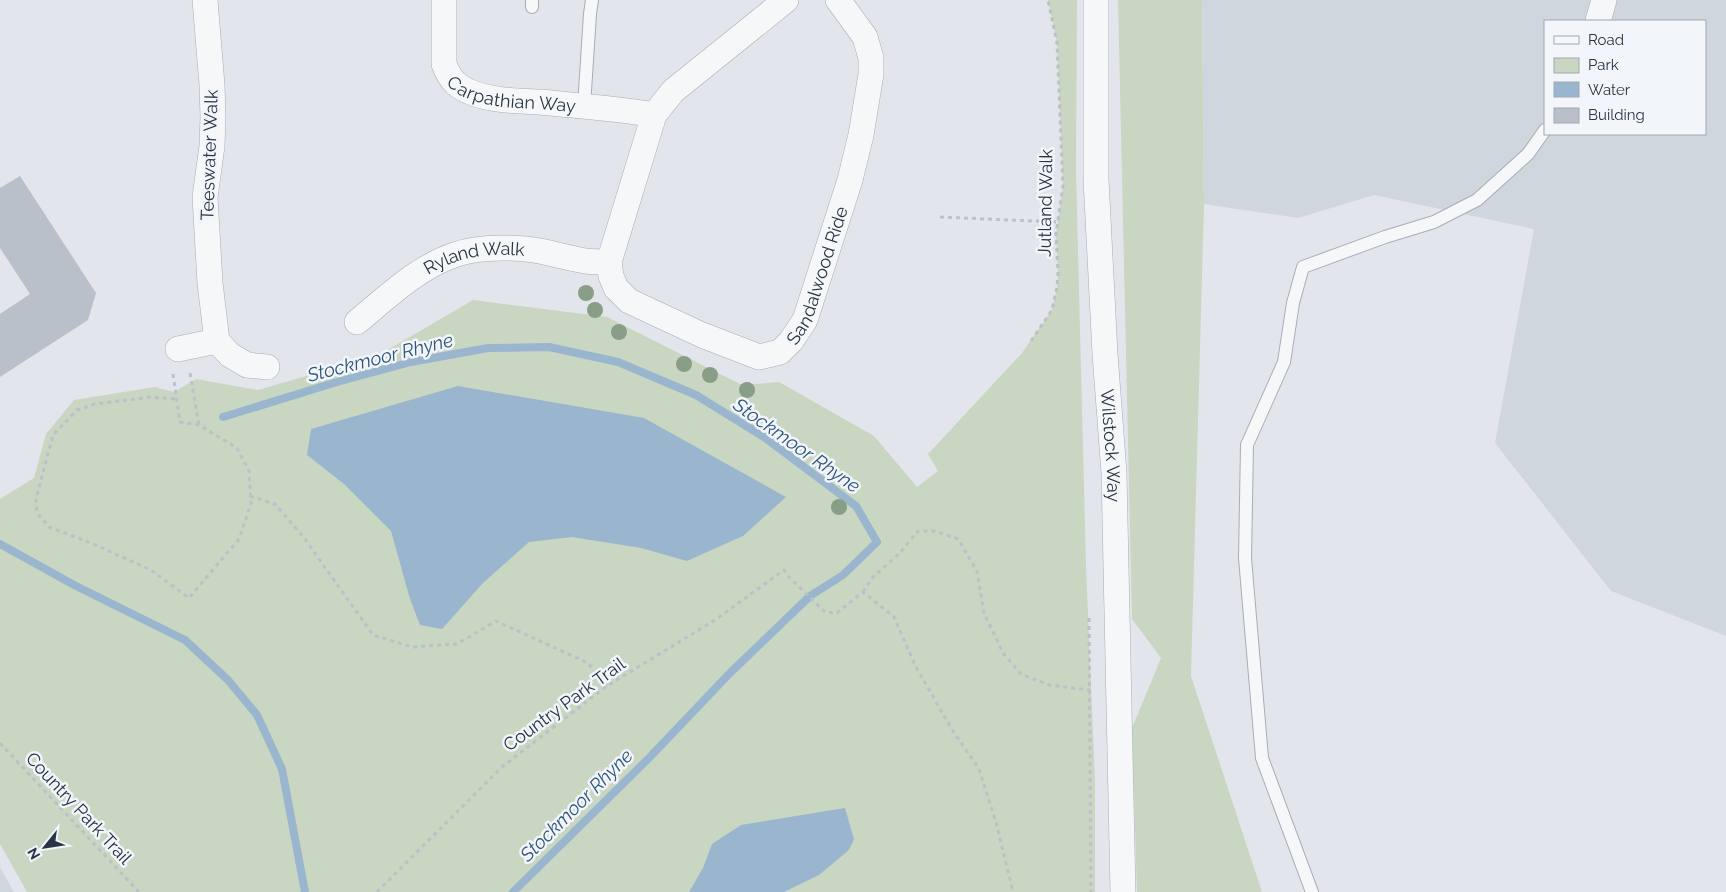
<svg xmlns="http://www.w3.org/2000/svg" width="1726" height="892" viewBox="0 0 1726 892" font-family="Raleway,sans-serif">
<style>
.built{fill:#d0d6de;fill-rule:evenodd}
.green{fill:#c9d6c2}
.water{fill:#9ab6cf}
.lines{fill:none;stroke-linecap:round;stroke-linejoin:round}
.stream{stroke:#9ab6cf;stroke-width:8}
.building{fill:#b9c0ca}
.service-casing{stroke:#a6adb7;stroke-width:14}
.minor-casing{stroke:#a6adb7;stroke-width:26}
.path{stroke:#bcc1c7;stroke-width:3;stroke-dasharray:4 4;stroke-linecap:butt}
.service{stroke:#f5f7f9;stroke-width:12}
.minor{stroke:#f5f7f9;stroke-width:25}
.tree{fill:#899e87}
.labels{text-anchor:middle;dominant-baseline:central;stroke-width:5;stroke-linejoin:round;paint-order:stroke}
.street-label{font-size:18px;fill:#283545;stroke:#f2f5f9}
.water-label{font-size:19px;font-style:italic;fill:#2e567d;stroke:#f2f5f9}
</style>
<rect width="100%" height="100%" fill="#e2e6ec"/>
<path class="built" d="M1202,0H1726V636L1611,591L1495,443L1534,229L1374,195L1298,218L1204,204ZM1545,21H1705V134H1545Z
M0,867L14,892H0Z"/>
<path class="green" d="M1048,0H1077L1076,171L1086,566L1095,782V892H27L0,844V499L34,478L46,434L74,400L155,387L174,392L196,379L258,390L379,355L473,300L607,317L742,385L779,382L874,436L917,487L938,471L928,454L1022,353L1052,310L1057,287L1058,273L1056,234L1063,186L1057,43Z
M1118,0H1202L1204,204L1191,676L1262,892H1137L1132,728L1161,658L1132,619Z"/>
<path class="water" d="M458,386L644,418L786,497L743,536L687,561L641,548L572,537L529,542L483,583L442,629L420,625L410,599L391,531L344,484L307,455L311,429Z
M845,808L854,839L849,850L819,875L784,892H689L703,868L712,844L741,825Z"/>
<g class="lines">
<path class="stream" d="M223,417L337,382L411,362L488,348L549,347L618,362L696,395L764,437L856,506L877,542L843,575L810,596L729,674L649,758L513,892
M0,544L76,586L185,640L228,680L257,715L282,769L305,892"/>
</g>
<path class="building" d="M20,176L96,293L88,320L0,377V314L30,294L0,248V188Z"/>
<g class="lines">
<g class="service-casing">
<path id="service" d="M532,0V7
M584,106L590,14L592,0
M1312,892L1262,758L1245,558L1247,445L1284,362L1293,303L1303,267L1385,237L1434,222L1477,200L1528,154L1545,130"/>
</g>
<g class="minor-casing">
<g id="minor">
<path d="M205,0L212,85L213,117L212,146L205,197L210,283L217,341L230,355L247,365L267,367"/>
<path id="s1" d="M444,0V64C449,77 455,86 468,91C490,101 517,101 540,102C578,106 616,108 654,115"/>
<path id="s2" d="M786,0L673,91L654,115L609,262L611,276L616,288L629,301L702,335L759,357L780,352L791,341L805,320L850,180L861,135L871,74V58L865,37L838,0"/>
<path id="s3" d="M1096,0V179L1105,354L1114,473L1123,892"/>
<path d="M1598,21L1604,0"/>
<path id="s4" d="M357,322C387,297 417,268 454,255C476,247 503,247 526,249C547,251 566,258 586,261C594,262 601,262 609,262"/>
<path d="M178,349L217,341"/>
</g>
</g>
<path class="path" d="M940,217L1057,222
M1031,341L1052,310L1057,287L1058,273L1056,234L1063,186L1057,43L1048,0
M190,373L199,425
M173,374L180,422L199,425L237,448L249,471L251,504L239,539L189,598L151,570L91,543L49,527L37,513L36,499L53,435L77,410L95,404L150,397L176,399
M250,496L275,504L305,539L373,635L412,647L457,644L496,621L588,663L607,686
M863,592L873,577L899,554L918,531H934L958,539L977,571L984,613L1003,653L1021,674L1049,685L1090,690
M1089,618L1091,892
M0,743L139,892
M377,892L503,766L607,686L715,620L784,570L788,576L825,612L837,613L863,592L894,617L915,665L951,728L979,769L996,822L1013,892"/>
<use href="#service" class="service"/>
<use href="#minor" class="minor"/>
</g>
<g class="tree">
<circle cx="586" cy="293" r="8"/>
<circle cx="595" cy="310" r="8"/>
<circle cx="619" cy="332" r="8"/>
<circle cx="684" cy="364" r="8"/>
<circle cx="710" cy="375" r="8"/>
<circle cx="747" cy="390" r="8"/>
<circle cx="839" cy="507" r="8"/>
</g>
<g class="labels">
<g class="street-label">
<text stroke="none"><textPath href="#s1" startOffset="145">Carpathian Way</textPath></text>
<text transform="translate(209 155) rotate(-88)">Teeswater Walk</text>
<text transform="translate(1045 203) rotate(-89)">Jutland Walk</text>
<text stroke="none"><textPath href="#s4" startOffset="138">Ryland Walk</textPath></text>
<text stroke="none"><textPath href="#s2" startOffset="625">Sandalwood Ride</textPath></text>
<text stroke="none"><textPath href="#s3" startOffset="446">Wilstock Way</textPath></text>
<text transform="translate(564 704) rotate(-36)">Country Park Trail</text>
<text transform="translate(79 808) rotate(47)">Country Park Trail</text>
</g>
<g class="water-label">
<text transform="translate(380 357) rotate(-14)">Stockmoor Rhyne</text>
<text transform="translate(797 445) rotate(35)">Stockmoor Rhyne</text>
<text transform="translate(576 805) rotate(-45)">Stockmoor Rhyne</text>
</g>
</g>
<rect x="1544" y="20" width="162" height="115" fill="#f2f5f9" stroke="#a1a8b1"/>
<rect x="1554" y="36" width="25" height="8" fill="#f5f7f9" stroke="#a1a8b1"/>
<text x="1588" y="45" font-size="15" fill="#283545">Road</text>
<rect x="1554" y="58" width="25" height="15" fill="#c9d6c2" stroke="#a1a8b1"/>
<text x="1588" y="70" font-size="15" fill="#283545">Park</text>
<rect x="1554" y="82" width="25" height="15" fill="#9ab6cf" stroke="#a1a8b1"/>
<text x="1588" y="95" font-size="15" fill="#283545">Water</text>
<rect x="1554" y="108" width="25" height="15" fill="#b9c0ca" stroke="#a1a8b1"/>
<text x="1588" y="120" font-size="15" fill="#283545">Building</text>
<g transform="translate(45 847) rotate(240)" stroke="#f2f5f9" stroke-width="4" paint-order="stroke">
<path d="M0-4L9 19L0 12L-9 19Z" fill="#283545"/>
<text y="-8" font-size="14" font-weight="bold" text-anchor="middle" fill="#283545">N</text>
</g>
</svg>
